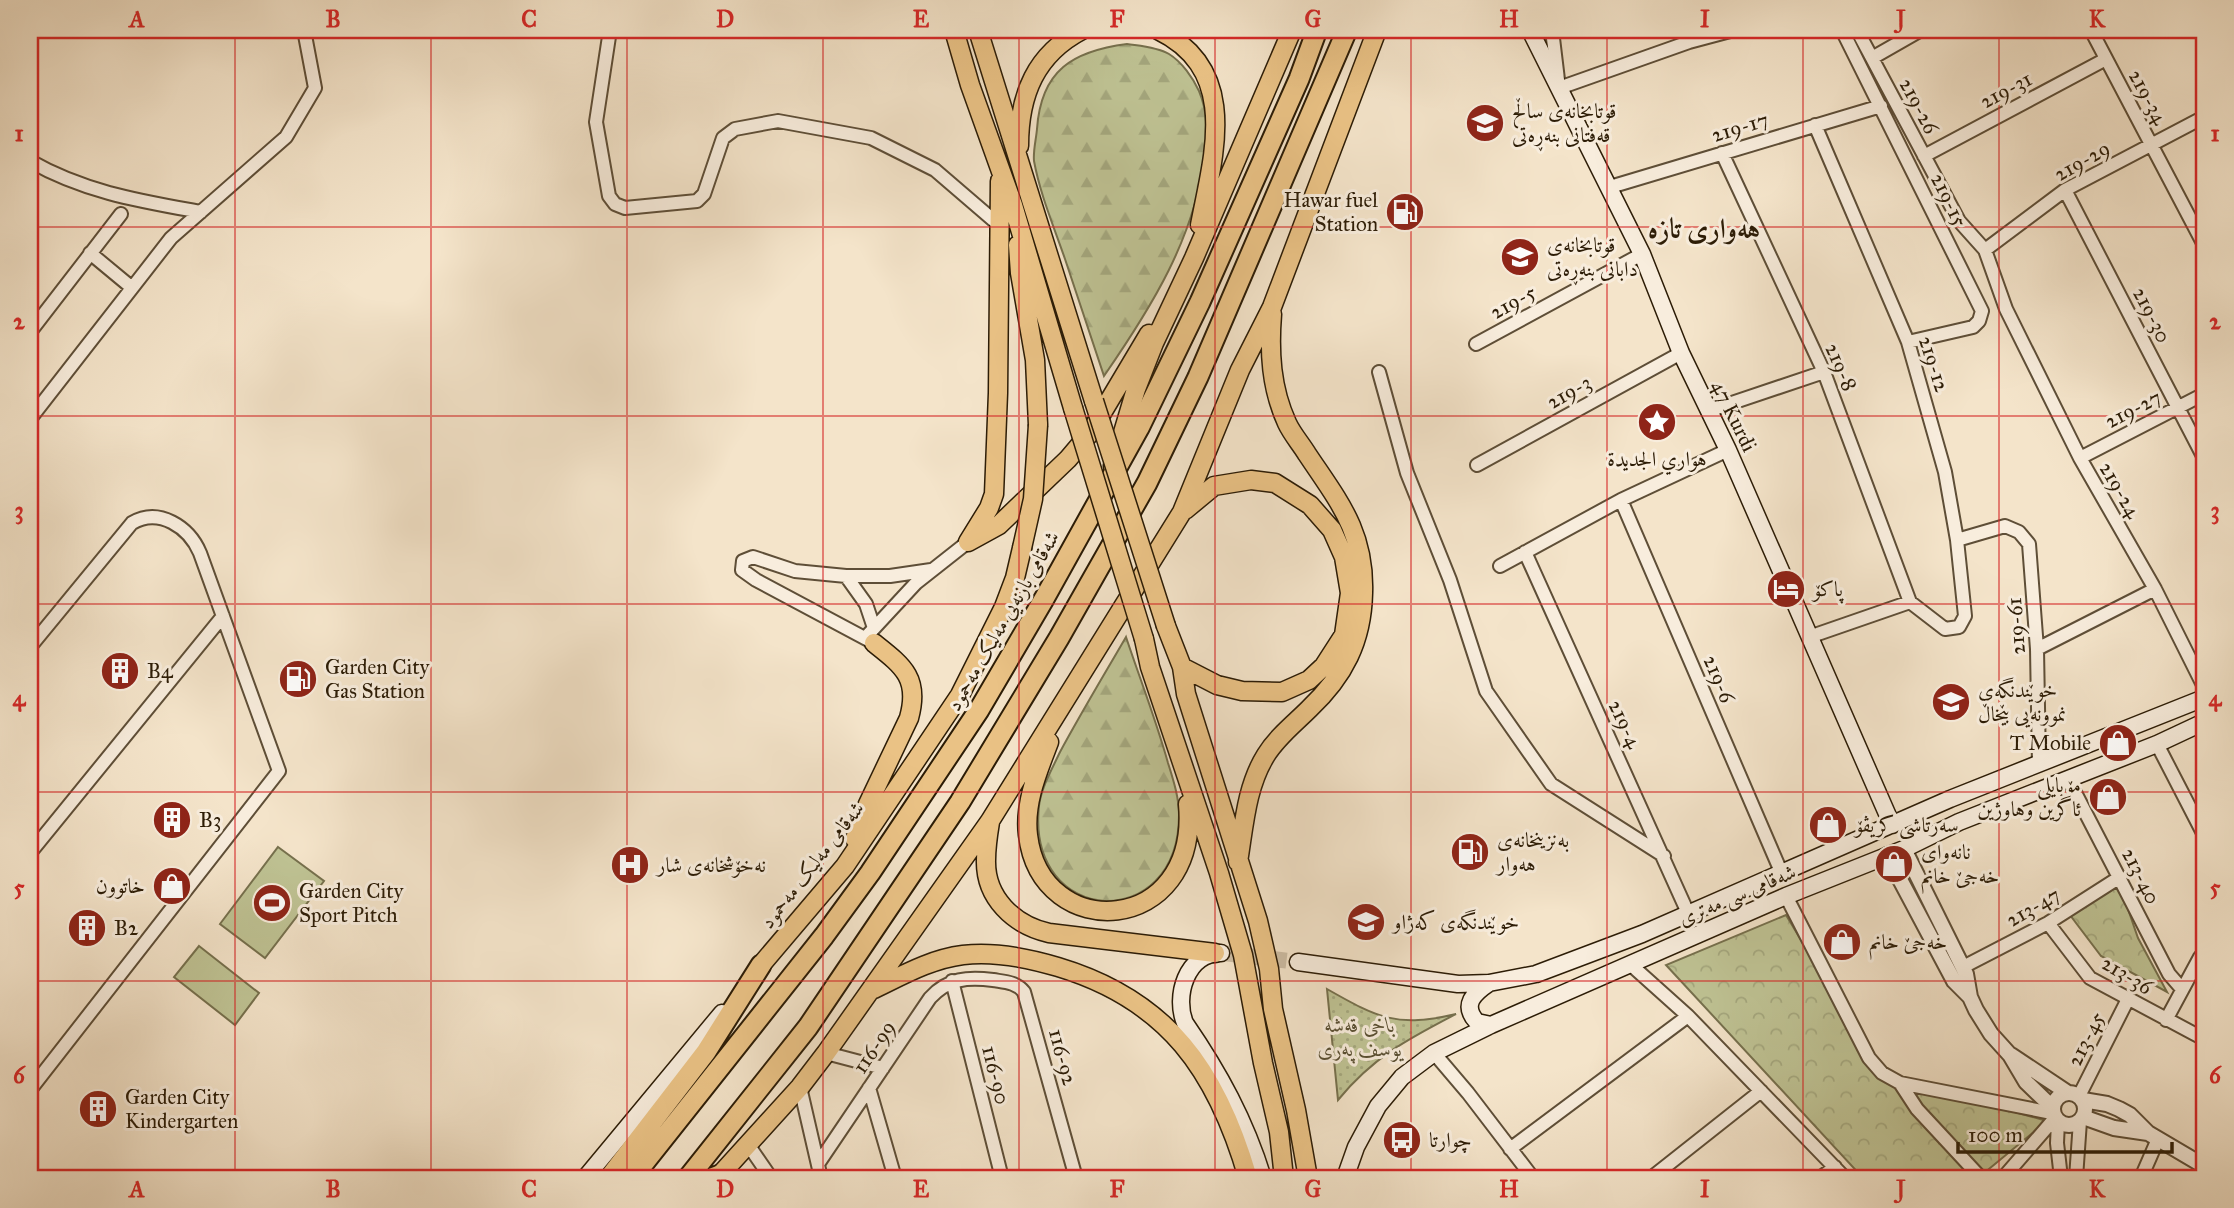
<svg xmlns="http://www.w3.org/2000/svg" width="2234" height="1208" viewBox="0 0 2234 1208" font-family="'IM FELL Great Primer',Amiri,serif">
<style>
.grass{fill:#bfc394;stroke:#76704d;stroke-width:2}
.forest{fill:url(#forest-firs);stroke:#76704d;stroke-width:2}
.park{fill:url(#park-crowns);stroke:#76704d;stroke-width:2}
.garden{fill:url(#garden-dots);stroke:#76704d;stroke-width:2}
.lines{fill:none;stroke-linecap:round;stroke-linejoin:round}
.secondary-tunnel{stroke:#ccbca3;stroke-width:16;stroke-dasharray:16 8;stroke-linecap:butt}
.minor-casing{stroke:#5e4e37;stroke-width:16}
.tertiary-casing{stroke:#5e4e37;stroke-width:18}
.secondary-casing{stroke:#2c1c06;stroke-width:19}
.primary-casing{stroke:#2c1c06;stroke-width:21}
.trunk-casing{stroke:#2c1c06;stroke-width:23}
.minor{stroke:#f8eddd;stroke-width:12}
.tertiary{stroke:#f8eddd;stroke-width:14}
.secondary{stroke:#f8eddd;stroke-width:16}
.primary{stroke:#eac285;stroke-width:18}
.trunk{stroke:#eac285;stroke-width:19}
.primary-bridge-casing{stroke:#2c1c06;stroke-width:21;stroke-linecap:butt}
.primary-bridge{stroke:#eac285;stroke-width:18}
.grid{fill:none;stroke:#d62828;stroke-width:2;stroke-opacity:0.55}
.labels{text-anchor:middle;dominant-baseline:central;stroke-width:6;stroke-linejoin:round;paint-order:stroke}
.street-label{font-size:21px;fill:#2c1c06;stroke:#f8eddd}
.poi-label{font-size:21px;fill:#2c1c06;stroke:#f8eddd;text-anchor:start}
.park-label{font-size:21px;font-style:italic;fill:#584e31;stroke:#f8eddd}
.district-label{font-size:28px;font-weight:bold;fill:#2c1c06;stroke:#f8eddd}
.neatline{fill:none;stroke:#d62828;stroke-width:2.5}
.grid-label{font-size:23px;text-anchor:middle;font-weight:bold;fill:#d62828}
</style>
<defs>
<pattern id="forest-firs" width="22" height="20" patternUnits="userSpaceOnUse" patternTransform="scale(1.75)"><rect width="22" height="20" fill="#bfc394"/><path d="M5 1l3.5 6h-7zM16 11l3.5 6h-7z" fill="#a4a77e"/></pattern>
<pattern id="park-crowns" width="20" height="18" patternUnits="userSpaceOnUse" patternTransform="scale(1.75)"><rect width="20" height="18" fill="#bfc394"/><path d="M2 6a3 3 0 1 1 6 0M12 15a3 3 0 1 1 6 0" fill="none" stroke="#a4a77e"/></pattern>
<pattern id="garden-dots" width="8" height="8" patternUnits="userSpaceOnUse" patternTransform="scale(1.75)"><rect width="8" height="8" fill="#bfc394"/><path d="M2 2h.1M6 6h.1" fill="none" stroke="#a4a77e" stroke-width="1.8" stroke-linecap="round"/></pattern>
</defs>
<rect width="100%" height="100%" fill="#f4e4ca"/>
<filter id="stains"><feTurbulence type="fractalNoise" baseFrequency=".00286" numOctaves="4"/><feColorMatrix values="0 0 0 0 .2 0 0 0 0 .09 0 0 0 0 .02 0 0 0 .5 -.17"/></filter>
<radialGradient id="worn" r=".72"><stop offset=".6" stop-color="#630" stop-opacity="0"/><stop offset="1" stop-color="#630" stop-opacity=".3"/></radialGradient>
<path class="grass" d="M278,847L324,881L265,958L220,924Z
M199,946L259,993L235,1025L174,977Z"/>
<path class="forest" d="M1127,44C1140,46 1157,47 1169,54C1182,62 1193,78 1199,91C1208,112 1207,132 1205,154C1195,238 1151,308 1104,376C1091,337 1078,298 1065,259C1054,227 1040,194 1034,161C1033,151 1036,140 1037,129C1041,70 1073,51 1127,44Z
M1126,637C1140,679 1156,720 1168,763C1173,779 1179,797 1179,815C1179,935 1026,927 1039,806C1041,788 1052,769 1060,752C1081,713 1104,675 1126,637Z"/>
<path class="park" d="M2119,883L2138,938L2167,992L2101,956L2070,915Z
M1786,915L1882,1075L2047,1121L1978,1178H1863L1666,965Z"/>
<path class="garden" d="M1327,989C1378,1018 1397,1028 1456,1014C1408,1039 1373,1057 1338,1100Z"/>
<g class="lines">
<path class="secondary-tunnel" d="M1223,953L1298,962"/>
<g class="minor-casing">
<path id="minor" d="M610,30L596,122L609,196L615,204L625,208L697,201L704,194L723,138L735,129L778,121L871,138L935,170L999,225
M1552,30L1559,88L1689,42L1734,30
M1842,30L1982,311L1979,321L1973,327L1908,342
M1857,30L1959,221L1985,250L2006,309L2080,458L2155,589L2204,687
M2091,30L2204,245
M1872,58L1921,30
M1722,153L1824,372L1910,602
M1924,156L2106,59
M30,161C84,192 140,201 201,212
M1610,187L1881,106
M2065,190L2204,458
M1985,250L2065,190L2204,117
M90,253L131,287
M30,332L121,214
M1476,344L1642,254
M1379,372L1407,473L1450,580L1486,691L1551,784L1664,856
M1708,411L1824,372
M30,419L171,238L286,137L315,88L304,30
M2080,458L2204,394
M1477,465L1681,353
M1621,500L1782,874
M1957,540L2005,526L2019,532L2029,544L2037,649L2039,764
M1525,552L1688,913
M1500,566L1621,500L1728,450
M846,576L866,604L874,628
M1809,637L1910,602L1945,629L1959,627L1965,616L1957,540L1945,472L1908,342L1815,125
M865,638L916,583L968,542
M874,643L756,580L742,570L743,561L753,557L795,571L846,576H890L931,570
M30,647L132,523C159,507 189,527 200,553L279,771L30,1090
M2037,649L2155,589
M2157,744L2204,835
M2068,779L2169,974L2182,989
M30,853L223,616
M1786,896L1869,1058L1882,1073L1900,1083L2052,1113
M2048,923L2090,978L2204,1039
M1630,964L1688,1016L1845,1178
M1963,967L2048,923L2120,877
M952,981L1002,1178
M2166,1020L2200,957
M826,1053L883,1068
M1434,1053L1468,1093L1533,1178
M1900,1083L1917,1109L1981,1178
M800,1087L821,1178
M869,1088L895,1178
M2079,1096L2128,999
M2058,1122L2057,1143L2061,1178
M749,1146L771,1178
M1510,1149L1688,1016
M818,1164L930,998C948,978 968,977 993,980C1005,982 1016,982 1024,992L1076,1178
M1651,1178L1761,1091
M1820,1178L1835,1167
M2003,1178L2055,1118
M2076,1178L2080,1121
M2141,1178L2158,1139"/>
</g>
<g class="tertiary-casing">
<path id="tertiary" d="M1904,849L1966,974L1970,997L1976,1010L1991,1034L2010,1055L2026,1082L2052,1107
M1887,855L1954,981L1970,997
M2011,1055L2068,1093
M2053 1109a16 16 0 1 1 32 0a16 16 0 1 1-32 0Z
M2083,1100L2107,1104L2119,1109L2130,1115L2148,1133L2204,1166
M2083,1117L2114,1128L2148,1133"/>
</g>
<g class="secondary-casing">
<path id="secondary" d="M1530,30L1642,254L1681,353L1728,450L1892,825
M1221,953C1186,953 1174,997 1185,1023C1220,1074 1245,1120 1263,1178
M1298,962L1458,984L1489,983L1536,974L1642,934L1950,799L2204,698
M1489,983C1474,993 1461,1005 1477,1022L1491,1025
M585,1178L722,1013
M1345,1178L1356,1147L1378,1106L1402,1077L1434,1053L1491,1025L1786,896L1904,849L1959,822L2157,744L2204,722"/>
</g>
<g class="primary-casing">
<path id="primary" d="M954,30L970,85L1013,205L1073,408
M978,30L1094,401
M1158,30C1240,70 1214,153 1200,225
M1019,146C1019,94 1036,54 1082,30
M1018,245L1020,273L1035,360L1038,425
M1113,466L1136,389L1154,343L1194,258L1292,30
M968,542L989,508L994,494L998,393L1000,181
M968,542L999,525L1068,459L1090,433L1149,334
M1166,626L1182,667L1186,694L1258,921L1269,969L1273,1009L1296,1110L1308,1178
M1144,639L1150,667L1219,873L1243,955L1263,1063L1279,1132L1284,1178
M1182,667L1217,685L1242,691L1282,692L1309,680L1324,666L1344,635L1350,593L1344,557L1332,530L1310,505L1275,483L1251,480L1214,486L1185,510
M1049,742C1038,771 1024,803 1028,835C1041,945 1200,936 1188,804
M990,822C988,834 986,848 986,860C985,898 1014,925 1049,933L1215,953
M855,839L868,804L909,718C920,678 903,666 874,643
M1238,862C1244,826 1246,787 1266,755C1277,737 1294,724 1309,709C1344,676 1362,641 1363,593C1365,532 1339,502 1307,454C1301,444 1292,434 1287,423C1271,388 1269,352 1272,314
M761,965L845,866L960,695L1004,607L1015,578L1022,548
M874,989C903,975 931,959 963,955C995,951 1028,958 1058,967C1168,1000 1217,1071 1248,1178
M720,1175L800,1087L826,1053L990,821L1182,512L1240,370L1272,307L1377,30"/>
</g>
<g class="trunk-casing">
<path id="trunk" d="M609,1178L706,1052L761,965
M632,1178L824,936L870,873L979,710L1044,599L1139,428L1200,302L1299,79L1317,30
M688,1178L808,1027L960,802L1059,638L1147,483L1198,377L1347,30
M712,1178L720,1175"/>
</g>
<use href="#minor" class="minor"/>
<use href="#tertiary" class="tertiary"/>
<use href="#secondary" class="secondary"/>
<use href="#primary" class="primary"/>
<use href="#trunk" class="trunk"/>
<g class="primary-bridge-casing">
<path id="primary-bridge" d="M1094,401L1166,626
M1073,408L1144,639
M1022,548L1033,499L1038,425"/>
</g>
<use href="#primary-bridge" class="primary-bridge"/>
</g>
<path class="grid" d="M235,30V1178M431,30V1178M627,30V1178M823,30V1178M1019,30V1178M1215,30V1178M1411,30V1178M1607,30V1178M1803,30V1178M1999,30V1178M30,227H2204M30,416H2204M30,604H2204M30,792H2204M30,981H2204"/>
<defs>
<g id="school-disc" transform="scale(2.0125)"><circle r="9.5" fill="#8f2418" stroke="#f8eddd"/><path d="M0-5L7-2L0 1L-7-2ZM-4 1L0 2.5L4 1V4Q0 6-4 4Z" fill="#fff"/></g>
<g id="fuel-disc" transform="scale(2.0125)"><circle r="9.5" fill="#8f2418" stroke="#f8eddd"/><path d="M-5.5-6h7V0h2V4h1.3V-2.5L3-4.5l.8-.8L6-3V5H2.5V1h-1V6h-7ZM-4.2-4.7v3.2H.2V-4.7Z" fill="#fff"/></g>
<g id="sight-disc" transform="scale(2.0125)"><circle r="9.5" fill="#8f2418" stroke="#f8eddd"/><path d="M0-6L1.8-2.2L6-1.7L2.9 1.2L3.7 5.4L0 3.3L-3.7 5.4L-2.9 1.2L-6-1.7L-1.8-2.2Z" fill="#fff"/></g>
<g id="hotel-disc" transform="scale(2.0125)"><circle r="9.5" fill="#8f2418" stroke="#f8eddd"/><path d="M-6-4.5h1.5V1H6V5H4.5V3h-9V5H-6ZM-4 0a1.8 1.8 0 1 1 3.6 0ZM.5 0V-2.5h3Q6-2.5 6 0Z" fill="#fff"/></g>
<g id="building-disc" transform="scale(2.0125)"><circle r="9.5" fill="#8f2418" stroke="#f8eddd"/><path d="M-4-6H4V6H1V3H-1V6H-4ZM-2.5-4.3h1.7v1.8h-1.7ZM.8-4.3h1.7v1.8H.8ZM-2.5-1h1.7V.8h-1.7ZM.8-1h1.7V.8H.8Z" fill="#fff"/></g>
<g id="shop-disc" transform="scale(2.0125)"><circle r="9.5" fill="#8f2418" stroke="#f8eddd"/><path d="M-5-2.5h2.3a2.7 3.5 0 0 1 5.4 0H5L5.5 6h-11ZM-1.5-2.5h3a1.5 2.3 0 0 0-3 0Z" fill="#fff"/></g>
<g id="hospital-disc" transform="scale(2.0125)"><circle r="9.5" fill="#8f2418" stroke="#f8eddd"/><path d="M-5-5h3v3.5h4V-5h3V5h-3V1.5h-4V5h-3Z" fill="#fff"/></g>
<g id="stadium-disc" transform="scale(2.0125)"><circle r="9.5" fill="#8f2418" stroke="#f8eddd"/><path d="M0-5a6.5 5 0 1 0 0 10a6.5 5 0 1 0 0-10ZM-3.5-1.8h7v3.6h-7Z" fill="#fff"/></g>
<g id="bus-disc" transform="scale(2.0125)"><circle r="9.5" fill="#8f2418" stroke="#f8eddd"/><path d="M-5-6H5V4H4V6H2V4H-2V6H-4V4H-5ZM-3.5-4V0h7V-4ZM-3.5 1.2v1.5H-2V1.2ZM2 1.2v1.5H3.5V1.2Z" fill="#fff"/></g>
</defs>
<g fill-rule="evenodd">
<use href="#school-disc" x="1485" y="123"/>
<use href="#fuel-disc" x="1405" y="212"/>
<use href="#school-disc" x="1520" y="257"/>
<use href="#sight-disc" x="1657" y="422"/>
<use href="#hotel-disc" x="1786" y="589"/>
<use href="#building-disc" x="120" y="671"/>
<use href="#fuel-disc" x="298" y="679"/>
<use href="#school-disc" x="1951" y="702"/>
<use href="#shop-disc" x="2118" y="743"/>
<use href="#shop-disc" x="2108" y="797"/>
<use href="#building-disc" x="172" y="820"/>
<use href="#shop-disc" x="1828" y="825"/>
<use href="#fuel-disc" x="1470" y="852"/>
<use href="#shop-disc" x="1894" y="864"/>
<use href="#hospital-disc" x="630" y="865"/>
<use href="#shop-disc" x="172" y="886"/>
<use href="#stadium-disc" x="272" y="903"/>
<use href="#school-disc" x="1366" y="922"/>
<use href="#building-disc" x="87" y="928"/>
<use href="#shop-disc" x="1842" y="942"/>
<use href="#building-disc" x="98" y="1109"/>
<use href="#bus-disc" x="1402" y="1140"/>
</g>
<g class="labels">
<g class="street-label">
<text transform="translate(2006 90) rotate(-28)">219-31</text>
<text transform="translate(2148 97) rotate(62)">219-34</text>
<text transform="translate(1919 106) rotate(62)">219-26</text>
<text transform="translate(1740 127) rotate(-17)">219-17</text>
<text transform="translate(2082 161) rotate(-29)">219-29</text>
<text transform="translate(1949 200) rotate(64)">219-15</text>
<text transform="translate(1513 302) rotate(-29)">219-5</text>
<text transform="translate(2152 315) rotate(63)">219-30</text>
<text transform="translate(1934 364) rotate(72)">219-12</text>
<text transform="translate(1841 367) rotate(67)">219-8</text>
<text transform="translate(1569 392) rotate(-29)">219-3</text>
<text transform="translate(2133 409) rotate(-27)">219-27</text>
<text transform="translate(1734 416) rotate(64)">47 Kurdi</text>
<text transform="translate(2120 490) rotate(60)">219-24</text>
<text transform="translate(1003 621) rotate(-60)">شەقامی بازنەیی مەلیک مەحمود</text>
<text transform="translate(2016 626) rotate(-94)">219-61</text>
<text transform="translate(1719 679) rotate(67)">219-6</text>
<text transform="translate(1625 724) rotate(65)">219-4</text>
<text transform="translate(812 865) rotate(-52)">شەقامی مەلیک مەحمود</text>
<text transform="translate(2141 876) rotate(63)">213-40</text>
<text transform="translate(1737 895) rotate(-23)">شەقامی سی مەتری</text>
<text transform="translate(2033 907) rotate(-30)">213-47</text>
<text transform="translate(2127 975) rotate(31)">213-36</text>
<text transform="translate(2086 1039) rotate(-63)">213-45</text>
<text transform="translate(874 1047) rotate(-56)">116-99</text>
<text transform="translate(1063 1057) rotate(75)">116-92</text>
<text transform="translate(996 1075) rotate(76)">116-90</text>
</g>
<g class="poi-label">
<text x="1512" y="111">قوتابخانەی ساڵح<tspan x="1512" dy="24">قەفتانی بنەڕەتی</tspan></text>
<text x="1378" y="200" text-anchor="end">Hawar fuel<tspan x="1378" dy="24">Station</tspan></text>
<text x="1547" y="245">قوتابخانەی<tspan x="1547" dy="24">دابانی بنەڕەتی</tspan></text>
<text x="1657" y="459" text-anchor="middle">هواري الجديدة</text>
<text x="1813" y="589">پاکۆ</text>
<text x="325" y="667">Garden City<tspan x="325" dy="24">Gas Station</tspan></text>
<text x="147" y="671">B4</text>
<text x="1978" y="690">خوێندنگەی<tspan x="1978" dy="24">نموونەیی بێخاڵ</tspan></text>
<text x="2091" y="743" text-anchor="end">T Mobile</text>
<text x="2081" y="785" text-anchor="end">مۆبایلی<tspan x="2081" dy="24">ئاگرین وهاوژین</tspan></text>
<text x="199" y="820">B3</text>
<text x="1855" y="825">سەرتاشی کریڤۆ</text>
<text x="1497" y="840">بەنزینخانەی<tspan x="1497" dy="24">هەوار</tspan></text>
<text x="1921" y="852">نانەوای<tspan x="1921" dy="24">خەجێ خانم</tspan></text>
<text x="657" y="865">نەخۆشخانەی شار</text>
<text x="145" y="886" text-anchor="end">خاتوون</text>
<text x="299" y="891">Garden City<tspan x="299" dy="24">Sport Pitch</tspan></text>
<text x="1393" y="922">خوێندنگەی کەژاو</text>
<text x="114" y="928">B2</text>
<text x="1869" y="942">خەجێ خانم</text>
<text x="125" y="1097">Garden City<tspan x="125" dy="24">Kindergarten</tspan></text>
<text x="1429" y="1140">چوارتا</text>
</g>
<g class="park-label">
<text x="1360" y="1025">باخی قەشە<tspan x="1360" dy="24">یوسف پەری</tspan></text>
</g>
<g class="district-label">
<text x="1704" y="228">هەواری تازە</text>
</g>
</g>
<rect width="2234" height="1208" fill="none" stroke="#f4e4ca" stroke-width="77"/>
<path d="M1958 1142v10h214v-10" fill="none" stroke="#2c1c06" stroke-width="3.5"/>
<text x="1968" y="1142" font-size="21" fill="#2c1c06" stroke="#f8eddd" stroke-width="5" paint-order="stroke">100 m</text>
<rect x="38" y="38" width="2158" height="1132" class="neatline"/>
<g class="grid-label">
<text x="137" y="27">A</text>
<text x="333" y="27">B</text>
<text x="529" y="27">C</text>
<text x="725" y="27">D</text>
<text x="921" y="27">E</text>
<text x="1117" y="27">F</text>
<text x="1313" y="27">G</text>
<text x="1509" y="27">H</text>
<text x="1705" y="27">I</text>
<text x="1901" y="27">J</text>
<text x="2097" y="27">K</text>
<text x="19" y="141">1</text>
<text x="2215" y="141">1</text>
<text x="19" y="329">2</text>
<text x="2215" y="329">2</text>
<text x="19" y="518">3</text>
<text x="2215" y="518">3</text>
<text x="19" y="706">4</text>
<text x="2215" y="706">4</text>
<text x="19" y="895">5</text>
<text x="2215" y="895">5</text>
<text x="19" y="1083">6</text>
<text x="2215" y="1083">6</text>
<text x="137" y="1197">A</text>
<text x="333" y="1197">B</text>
<text x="529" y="1197">C</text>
<text x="725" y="1197">D</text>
<text x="921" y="1197">E</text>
<text x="1117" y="1197">F</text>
<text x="1313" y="1197">G</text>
<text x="1509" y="1197">H</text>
<text x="1705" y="1197">I</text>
<text x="1901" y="1197">J</text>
<text x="2097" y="1197">K</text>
</g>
<rect width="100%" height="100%" filter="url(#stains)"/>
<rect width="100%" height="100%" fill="url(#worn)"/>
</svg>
